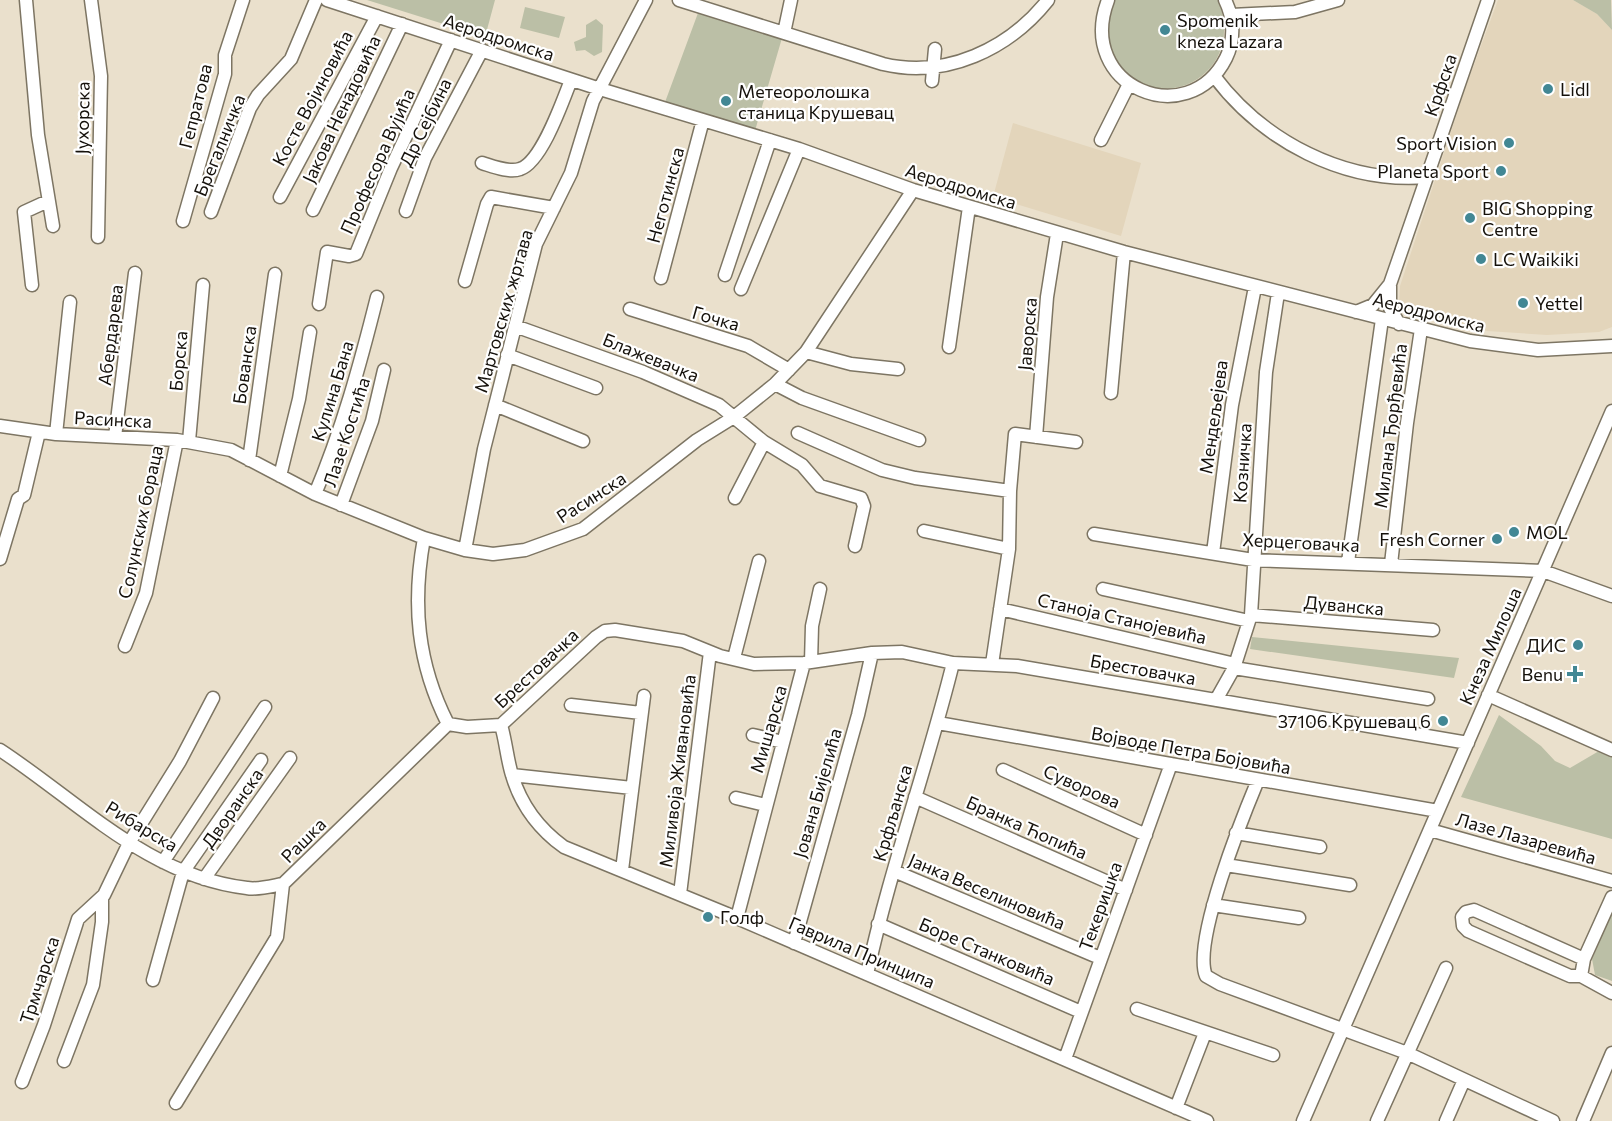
<svg xmlns="http://www.w3.org/2000/svg" width="1612" height="1121" viewBox="0 0 1612 1121" font-family="Commissioner,sans-serif">
<style>
.built{fill:#e3d5bb}
.green{fill:#bbbfa6}
.lines{fill:none;stroke-linecap:round;stroke-linejoin:round}
.minor-casing{stroke:#7d7563;stroke-width:15}
.minor{stroke:#fff;stroke-width:12}
.poi-dot{fill:#428794;stroke:#fff;stroke-width:2}
.labels{text-anchor:middle;dominant-baseline:central;stroke-width:4.5;stroke-linejoin:round;paint-order:stroke}
.poi-label{font-size:18px;fill:#15110b;stroke:#fff;text-anchor:start}
.street-label{font-size:18px;fill:#15110b;stroke:#fff}
</style>
<rect width="100%" height="100%" fill="#eae0cc"/>
<path class="built" d="M1498,0H1573L1597,14L1612,30V327L1599,332L1547,335L1487,331L1399,305L1400,286L1465,89Z
M1013,123L1141,163L1121,236L993,197Z"/>
<path class="green" d="M367,0H495L485,37Z
M1115,0H1218C1249,76 1154,123 1115,58C1104,39 1106,19 1115,0Z
M1573,0H1611L1612,30L1597,14Z
M525,7L565,17L559,38L520,28Z
M698,13L782,38L752,141L703,120L661,113Z
M596,19L603,25L602,52L594,56L585,50L576,51L574,42L586,37V25Z
M1252,637L1459,658L1454,678L1250,649Z
M1499,715L1541,746L1555,761L1570,768L1599,751L1612,756V839L1461,797Z
M1612,912V981L1595,975L1592,959Z"/>
<g class="lines">
<g class="minor-casing">
<path id="minor" d="M26,0L38,135L53,226
M91,0L101,76L98,237
M327,0L600,89L799,149L913,190L1124,252L1470,341L1538,350L1612,346
M679,0L883,64C946,79 1009,49 1048,0
M1108,0C1075,87 1188,133 1226,58C1235,40 1234,18 1225,0
M1231,15L1295,12L1338,0
M784,33L791,0
M1214,76C1263,141 1344,184 1427,177
M932,81L935,49
M1101,140L1129,84
M482,163C492,166 509,173 520,169C542,162 563,100 571,80
M280,197L377,16
M313,210L402,24
M406,211L425,158L482,50
M211,212L250,108L258,95L291,59L316,0
M183,221L225,74V55L243,0
M725,275L770,140
M661,278L703,120
M465,281L487,204L491,197L554,208
M32,285L24,212L48,201
M1390,286V308L1399,324
M741,289L799,149
M319,304L327,252L349,256L356,254L391,168L451,40
M630,309L748,346L789,370
M1356,312L1373,305L1390,284L1488,0
M515,326L643,372L719,405L764,442L802,465L820,486L861,498L864,506L855,546
M949,347L969,207
M806,352L851,364L898,369
M507,355L596,388
M775,384L802,398L919,440
M1111,393L1124,252
M495,405L583,441
M0,426L56,434L177,440L231,450L315,494L424,538L465,550L493,554L525,550L583,529L697,440L734,417L775,384L806,352L913,190
M798,433L882,470L915,478L1010,491
M56,434L70,302
M115,437L135,273
M1036,437L1047,297L1057,234
M189,441L203,285
M249,460L275,274
M280,476L299,399L310,332
M315,494C342,430 360,365 377,297
M735,498L764,442
M341,505L372,421L384,370
M924,531L1009,549
M1094,534L1253,560L1543,571L1612,596
M424,538C412,604 417,663 448,724L467,727L501,725
M465,550L484,449L536,244L571,173L593,101L646,0
M1213,553L1232,405L1255,287
M0,559L18,499L24,495L39,432
M1348,562L1382,319
M1391,564L1407,423L1421,329
M1103,589L1249,621
M1000,609L1235,664
M1251,615L1433,630
M125,646L146,593L177,440
M734,658L759,561
M811,662L812,626L820,589
M992,664L1009,549L1010,491L1015,434L1076,442
M1234,668L1428,699
M1488,695L1612,750
M1216,700L1234,668L1251,615L1266,372L1278,293
M571,705L641,713
M938,723L1438,811
M501,725L596,637L605,631L615,630L683,641L720,656L754,664L804,663L872,653L902,652L953,663L1017,666L1468,743
M501,725C506,742 507,759 512,775C521,805 539,829 564,847L737,918L1207,1121
M753,735L783,742
M0,750C78,801 149,877 247,888C258,890 272,886 283,884
M1003,770L1146,835
M512,775L632,788
M1258,780C1243,816 1192,942 1206,976L1220,984L1407,1053L1553,1121
M915,797L1126,890
M736,798L765,805
M1430,830L1612,881
M1236,833L1320,847
M163,862L265,707
M1226,865L1350,885
M622,870L644,696
M894,871L1100,958
M204,879L290,758
M680,894L710,652
M1213,905L1299,918
M737,918L804,663
M878,924L1081,1012
M794,943L858,715L872,653
M1584,959L1474,910L1466,912L1462,917L1463,926L1468,931L1570,976H1581L1612,993
M867,974C890,869 927,768 953,663
M1581,976L1584,959L1612,897
M153,980L183,872L261,760
M1137,1009L1273,1055
M1065,1059L1171,764
M64,1061L93,985L102,922V897
M22,1082L44,1025L78,919L104,895L129,843L180,761L213,698
M176,1103L277,937L283,884L448,724
M1176,1108L1205,1033
M1303,1121L1612,411
M1377,1121L1446,968
M1446,1121L1464,1080
M1583,1121L1612,1053"/>
</g>
<use href="#minor" class="minor"/>
</g>
<g class="poi-dot">
<circle cx="1165" cy="30" r="6"/>
<circle cx="1548" cy="89" r="6"/>
<circle cx="726" cy="101" r="6"/>
<circle cx="1509" cy="143" r="6"/>
<circle cx="1501" cy="171" r="6"/>
<circle cx="1470" cy="218" r="6"/>
<circle cx="1481" cy="259" r="6"/>
<circle cx="1523" cy="303" r="6"/>
<circle cx="1514" cy="532" r="6"/>
<circle cx="1497" cy="539" r="6"/>
<circle cx="1578" cy="645" r="6"/>
<path d="M1572 665h6v6h6v6h-6v6h-6v-6h-6v-6h6z"/>
<circle cx="1443" cy="721" r="6"/>
<circle cx="708" cy="917" r="6"/>
</g>
<g class="labels">
<g class="poi-label">
<text x="1177" y="20">Spomenik<tspan x="1177" dy="21">kneza Lazara</tspan></text>
<text x="1560" y="89">Lidl</text>
<text x="738" y="91">Метеоролошка<tspan x="738" dy="21">станица Крушевац</tspan></text>
<text x="1497" y="143" text-anchor="end">Sport Vision</text>
<text x="1489" y="171" text-anchor="end">Planeta Sport</text>
<text x="1482" y="208">BIG Shopping<tspan x="1482" dy="21">Centre</tspan></text>
<text x="1493" y="259">LC Waikiki</text>
<text x="1535" y="303">Yettel</text>
<text x="1526" y="532">MOL</text>
<text x="1485" y="539" text-anchor="end">Fresh Corner</text>
<text x="1566" y="645" text-anchor="end">ДИС</text>
<text x="1563" y="674" text-anchor="end">Benu</text>
<text x="1431" y="721" text-anchor="end">37106 Крушевац 6</text>
<text x="720" y="917">Голф</text>
</g>
<g class="street-label">
<text transform="translate(499 37) rotate(18)">Аеродромска</text>
<text transform="translate(1440 85) rotate(-71)">Крфска</text>
<text transform="translate(312 98) rotate(-62)">Косте Војиновића</text>
<text transform="translate(195 106) rotate(-76)">Гепратова</text>
<text transform="translate(341 109) rotate(-65)">Јакова Ненадовића</text>
<text transform="translate(82 118) rotate(-89)">Јухорска</text>
<text transform="translate(425 122) rotate(-64)">Др Сејбина</text>
<text transform="translate(219 145) rotate(-68)">Брегалничка</text>
<text transform="translate(377 161) rotate(-66)">Професора Вујића</text>
<text transform="translate(961 186) rotate(17)">Аеродромска</text>
<text transform="translate(665 195) rotate(-75)">Неготинска</text>
<text transform="translate(503 311) rotate(-74)">Мартовских жртава</text>
<text transform="translate(1429 312) rotate(14)">Аеродромска</text>
<text transform="translate(716 318) rotate(16)">Гочка</text>
<text transform="translate(1027 334) rotate(-85)">Јаворска</text>
<text transform="translate(110 335) rotate(-83)">Абердарева</text>
<text transform="translate(651 357) rotate(22)">Блажевачка</text>
<text transform="translate(178 361) rotate(-85)">Борска</text>
<text transform="translate(244 365) rotate(-82)">Бованска</text>
<text transform="translate(332 391) rotate(-73)">Кулина Бана</text>
<text transform="translate(1213 417) rotate(-82)">Мендељејева</text>
<text transform="translate(113 419) rotate(3)">Расинска</text>
<text transform="translate(1390 426) rotate(-83)">Милана Ђорђевића</text>
<text transform="translate(346 432) rotate(-72)">Лазе Костића</text>
<text transform="translate(1242 463) rotate(-86)">Козничка</text>
<text transform="translate(591 497) rotate(-33)">Расинска</text>
<text transform="translate(140 522) rotate(-78)">Солунских бораца</text>
<text transform="translate(1301 542) rotate(3)">Херцеговачка</text>
<text transform="translate(1344 605) rotate(5)">Дуванска</text>
<text transform="translate(1122 618) rotate(13)">Станоја Станојевића</text>
<text transform="translate(1490 646) rotate(-66)">Кнеза Милоша</text>
<text transform="translate(536 668) rotate(-43)">Брестовачка</text>
<text transform="translate(1143 669) rotate(10)">Брестовачка</text>
<text transform="translate(768 729) rotate(-74)">Мишарска</text>
<text transform="translate(1191 750) rotate(10)">Војводе Петра Бојовића</text>
<text transform="translate(677 771) rotate(-83)">Миливоја Живановића</text>
<text transform="translate(1082 786) rotate(24)">Суворова</text>
<text transform="translate(817 793) rotate(-74)">Јована Бијелића</text>
<text transform="translate(232 808) rotate(-55)">Дворанска</text>
<text transform="translate(892 813) rotate(-74)">Крфљанска</text>
<text transform="translate(142 826) rotate(31)">Рибарска</text>
<text transform="translate(1027 827) rotate(24)">Бранка Ћопића</text>
<text transform="translate(1526 838) rotate(16)">Лазе Лазаревића</text>
<text transform="translate(303 840) rotate(-45)">Рашка</text>
<text transform="translate(987 891) rotate(23)">Јанка Веселиновића</text>
<text transform="translate(1100 906) rotate(-70)">Текеришка</text>
<text transform="translate(987 951) rotate(23)">Боре Станковића</text>
<text transform="translate(862 952) rotate(23)">Гаврила Принципа</text>
<text transform="translate(39 980) rotate(-72)">Трмчарска</text>
</g>
</g>
</svg>
